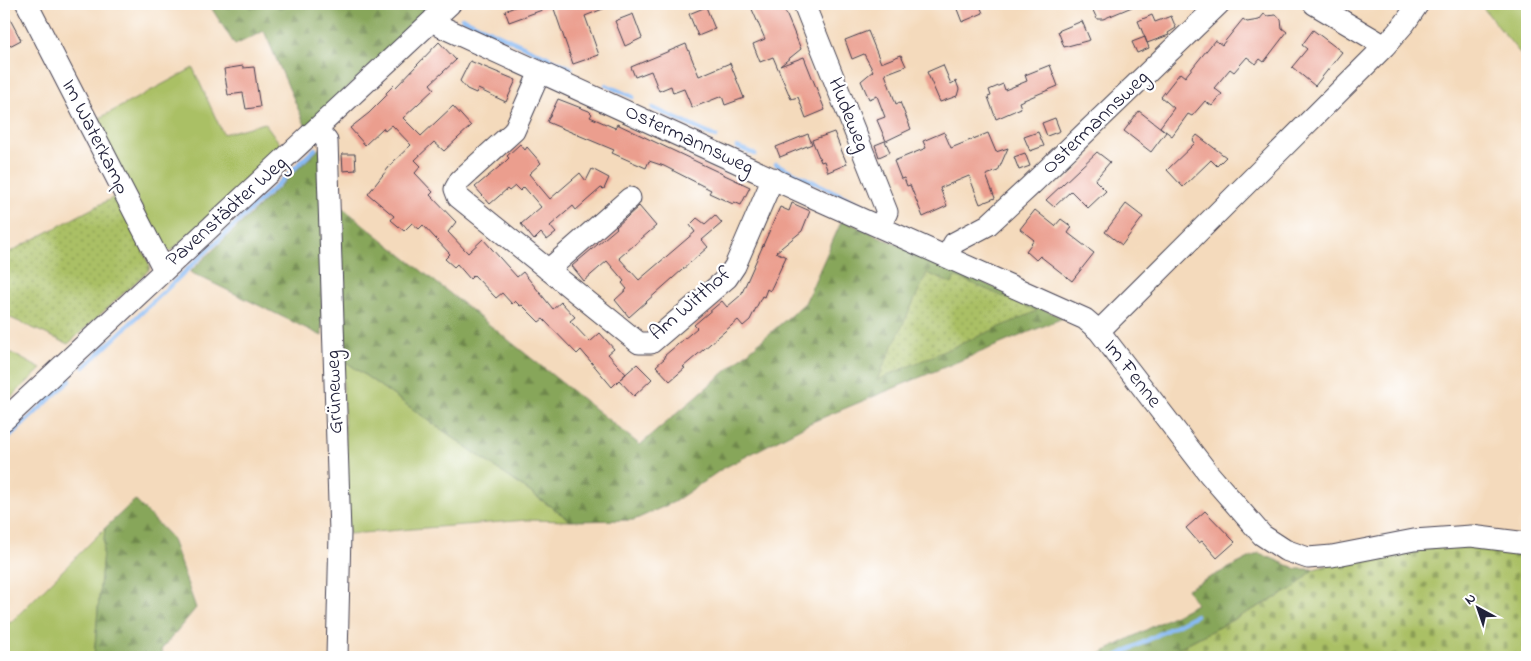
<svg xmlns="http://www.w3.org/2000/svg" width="1531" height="661" viewBox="0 0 1531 661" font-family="'Indie Flower',sans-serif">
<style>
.grass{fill:#aac065;stroke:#667150}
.forest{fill:url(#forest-firs);stroke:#54644a}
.cemetery{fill:url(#cemetery-stones);stroke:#667150}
.park{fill:url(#park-dots);stroke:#667150}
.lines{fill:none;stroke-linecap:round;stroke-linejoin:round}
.stream{stroke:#87baf4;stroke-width:4.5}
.building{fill:#eb9e8e}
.minor-casing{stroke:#423e4e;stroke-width:23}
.minor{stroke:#fff;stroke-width:21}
.labels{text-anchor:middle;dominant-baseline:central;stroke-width:4.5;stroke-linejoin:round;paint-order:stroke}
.street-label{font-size:21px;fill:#22223b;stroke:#fff}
</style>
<defs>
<pattern id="forest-firs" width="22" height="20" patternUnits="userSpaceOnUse" patternTransform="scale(1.25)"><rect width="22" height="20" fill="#87a65a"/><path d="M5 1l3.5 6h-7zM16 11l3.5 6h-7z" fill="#6e874c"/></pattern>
<pattern id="cemetery-stones" width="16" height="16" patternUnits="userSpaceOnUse" patternTransform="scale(1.25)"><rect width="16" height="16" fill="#aac065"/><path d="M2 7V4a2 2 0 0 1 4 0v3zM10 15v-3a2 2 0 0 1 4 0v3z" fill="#8a9c54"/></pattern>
<pattern id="park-dots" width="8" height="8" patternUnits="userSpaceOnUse" patternTransform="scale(1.25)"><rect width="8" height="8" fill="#aac065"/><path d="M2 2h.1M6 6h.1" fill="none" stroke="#8a9c54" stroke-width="1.8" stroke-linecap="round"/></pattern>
</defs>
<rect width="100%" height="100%" fill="#fff"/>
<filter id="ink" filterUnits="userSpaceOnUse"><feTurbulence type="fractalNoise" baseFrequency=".02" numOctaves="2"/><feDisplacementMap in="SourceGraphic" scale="10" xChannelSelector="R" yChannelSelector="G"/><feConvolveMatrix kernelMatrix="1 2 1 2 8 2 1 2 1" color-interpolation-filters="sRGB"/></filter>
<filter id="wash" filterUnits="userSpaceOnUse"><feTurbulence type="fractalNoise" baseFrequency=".0096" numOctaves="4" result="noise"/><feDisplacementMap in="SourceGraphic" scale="20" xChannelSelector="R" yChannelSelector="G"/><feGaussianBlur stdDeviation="1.12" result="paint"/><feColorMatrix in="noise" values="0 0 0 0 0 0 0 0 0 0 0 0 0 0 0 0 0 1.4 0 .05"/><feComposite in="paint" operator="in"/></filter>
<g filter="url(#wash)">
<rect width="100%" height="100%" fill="#f4dabc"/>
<path class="grass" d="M1480,4H1527V62Z
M193,68L223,134L265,123L283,148L172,250L166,252L94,121Z
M4,349L41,369L4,404Z
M342,359L571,521L527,520L349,534Z
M105,528L94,657H4V621L10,623Z"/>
<path class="forest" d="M223,4H424L427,12L306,127L264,31L235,45L212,9Z
M321,147L322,336L190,272Z
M339,205L640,445L805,303L842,220L1063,318L812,422L722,469L674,502L634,520L571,521L342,359Z
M135,500L171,537L196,608L161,650L164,657H94L105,528Z
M1259,553L1297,569H1314L1293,589L1161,657H1094L1196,604L1187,589Z"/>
<path class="cemetery" d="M1472,543L1527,552V657H1161L1293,589L1314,569L1362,556Z"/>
<path class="park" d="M118,195L150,266L149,270L68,344L4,315V255Z
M927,273L952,284L955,276L1037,311L877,380Z"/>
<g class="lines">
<path class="stream" d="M462,18L571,68
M606,85L633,97
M653,108L716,137
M737,147L755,154
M776,164L870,209
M84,367L315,149
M4,442L70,380
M1115,657L1196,615"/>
</g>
<g id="blocks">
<path class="building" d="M516,4H613V5L585,16L599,55L573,64L553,6L509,22L505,11L517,6Z
M759,4H764L766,9L782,4L801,49L780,66L804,57L825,110L806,118L798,97L791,99L773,57L760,62L753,44L765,39L751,7Z
M955,4H979L983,13L962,22Z
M1090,4H1139L1103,19H1097Z
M706,7L715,29L698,36L689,14Z
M4,8L21,40L4,49Z
M633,14L642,38L625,46L615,21Z
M1264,14L1267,16L1276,15L1281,19L1282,28L1287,32L1264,62L1260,59L1256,64L1247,57L1234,72L1230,69L1214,88L1222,94L1212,106L1205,101L1192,116L1188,114L1172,136L1160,127L1174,108L1161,97L1180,73L1185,77L1215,40L1222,45L1243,19L1247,22L1259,20Z
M1152,15L1155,22L1171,16L1176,28L1168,33L1169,35L1147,43L1138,21Z
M1082,21L1090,40L1064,47L1058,31Z
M1313,30L1342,52L1315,86L1292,67L1307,49L1302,45Z
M868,31L881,63L901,55L906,66L885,74L896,104L900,102L911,129L886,141L877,120L885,117L877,96L869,99L861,81L873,71L864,54L852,59L845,40Z
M1145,37L1149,48L1137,53L1132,42Z
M439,42L456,60L430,84L434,89L403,118L421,136L453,106L471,126L444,151L434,142L415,160L421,166L415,173L433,192L430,195L456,222L448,232L468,253L483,239L517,277L523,272L553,309L561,302L575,317L570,321L590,342L600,333L614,349L608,354L626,374L620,379L637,364L652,379L634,396L619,380L612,387L581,350L577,354L543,319L539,322L522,305L520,306L515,301L512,304L502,293L496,298L474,275L470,279L457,264L454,267L445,259L450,254L423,225L419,229L412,223L404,231L391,220L394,216L368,194L393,162L411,145L392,125L385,131L383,128L365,145L350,128L369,113L387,95L386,93L394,85L396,87Z
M686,44L699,76L730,63L744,98L725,105L722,96L692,108L684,89L673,93L671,86L659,91L651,71L635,77L631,67Z
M470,61L516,80L506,102L478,89L476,93L467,89L460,81Z
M943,65L951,84L956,81L959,89L957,96L940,102L927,72Z
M1050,65L1058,86L1019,102L1021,108L996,119L988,97L991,96L989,90L1003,84L1005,90L1027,81L1025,75Z
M243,66V68L254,67L260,107L246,109L243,93L228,95L224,69Z
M558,99L589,111L592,114L590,117L615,128L617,124L750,187L741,205L734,202L733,204L709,193L711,190L664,166L649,161L646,168L612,153L614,150L547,122Z
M1139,111L1166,132L1151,152L1124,131Z
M1055,118L1060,131L1047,136L1042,123Z
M834,132L847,164L828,172L824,161L821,162L812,140Z
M944,132L951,148L988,133L996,152L1008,148L998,171L986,175L995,198L980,204L969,176L940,188L947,206L923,217L910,185L907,186L904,178L901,179L894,161L926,148L923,141Z
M1038,132L1044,146L1030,151L1024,137Z
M808,134L812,144L780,157L776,147Z
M1197,135L1226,157L1217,166L1211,160L1183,187L1167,170L1195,143L1193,140Z
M885,141L890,152L879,157L875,145Z
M520,144L525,150L527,147L541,163L529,174L550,199L580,173L586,181L592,169L609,178L604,189L601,188L576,210L573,206L550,226L556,233L547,240L541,233L534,240L521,224L541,207L524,187L520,191L515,186L509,191L507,189L490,204L475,187L505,162L509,158L507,156Z
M1097,152L1110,162L1095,180L1106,191L1088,208L1071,191L1054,207L1046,200Z
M1025,153L1030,166L1019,170L1014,157Z
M342,154H355L356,170L343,171Z
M792,203L810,211L802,231L776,252L786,257L770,291L767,289L764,297L762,296L750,320L743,326L738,320L683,367L685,368L670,381L656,366L665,358L664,356L697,328L694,325L722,301L727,307L741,295L780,207L789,211Z
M1126,204L1143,217L1122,245L1105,232Z
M639,206L656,226L619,258L639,280L695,232L690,225L697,218L705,224L715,215L722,223L702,240L708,247L629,317L615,300L627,289L622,283L624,281L607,261L584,281L572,266L617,228L616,227Z
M1035,210L1055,226L1061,219L1072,227L1068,233L1094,253L1072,281L1040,256L1036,260L1026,251L1034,240L1020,229Z
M1205,511L1235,542L1217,558L1202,541L1199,543L1186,528Z"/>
</g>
</g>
<g filter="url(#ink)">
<use href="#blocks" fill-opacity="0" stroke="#423e4e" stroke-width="1"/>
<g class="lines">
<g class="minor-casing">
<path id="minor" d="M27,4L164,270
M804,4L887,212L880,226
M1314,4L1385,46
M434,18L442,27L819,200L1085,319L1099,331L1209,474L1262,535L1285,550L1308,558L1332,556L1414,540L1471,536L1527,543
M540,72L514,131L460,180L455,189L458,197L639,343H651L727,278L735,266L773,178
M317,130L327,141L340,533L337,657
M947,256L954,243L988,225L1029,187L1219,4
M548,270L630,198
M1099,331L1385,46L1405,23L1418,4
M4,420L450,4"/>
</g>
<use href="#minor" class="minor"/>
</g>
</g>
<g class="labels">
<g class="street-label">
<text transform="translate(848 115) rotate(68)">Hudeweg</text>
<text transform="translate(1096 123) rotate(-44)">Ostermannsweg</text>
<text transform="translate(95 137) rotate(63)">Im Waterkamp</text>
<text transform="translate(689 140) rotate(25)">Ostermannsweg</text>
<text transform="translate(227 212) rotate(-42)">Pavenstädter Weg</text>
<text transform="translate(691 304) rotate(-41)">Am Witthof</text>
<text transform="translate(1132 374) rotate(52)">Im Fenne</text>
<text transform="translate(335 392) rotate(-92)">Grüneweg</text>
</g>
</g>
<rect width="1531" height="661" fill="none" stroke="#fff" stroke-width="20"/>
<g transform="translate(1478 608) rotate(320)" stroke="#ffffff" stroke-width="4" paint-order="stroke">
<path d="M0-4L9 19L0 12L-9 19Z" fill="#22223b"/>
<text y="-8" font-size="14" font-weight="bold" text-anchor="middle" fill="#22223b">N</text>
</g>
</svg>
